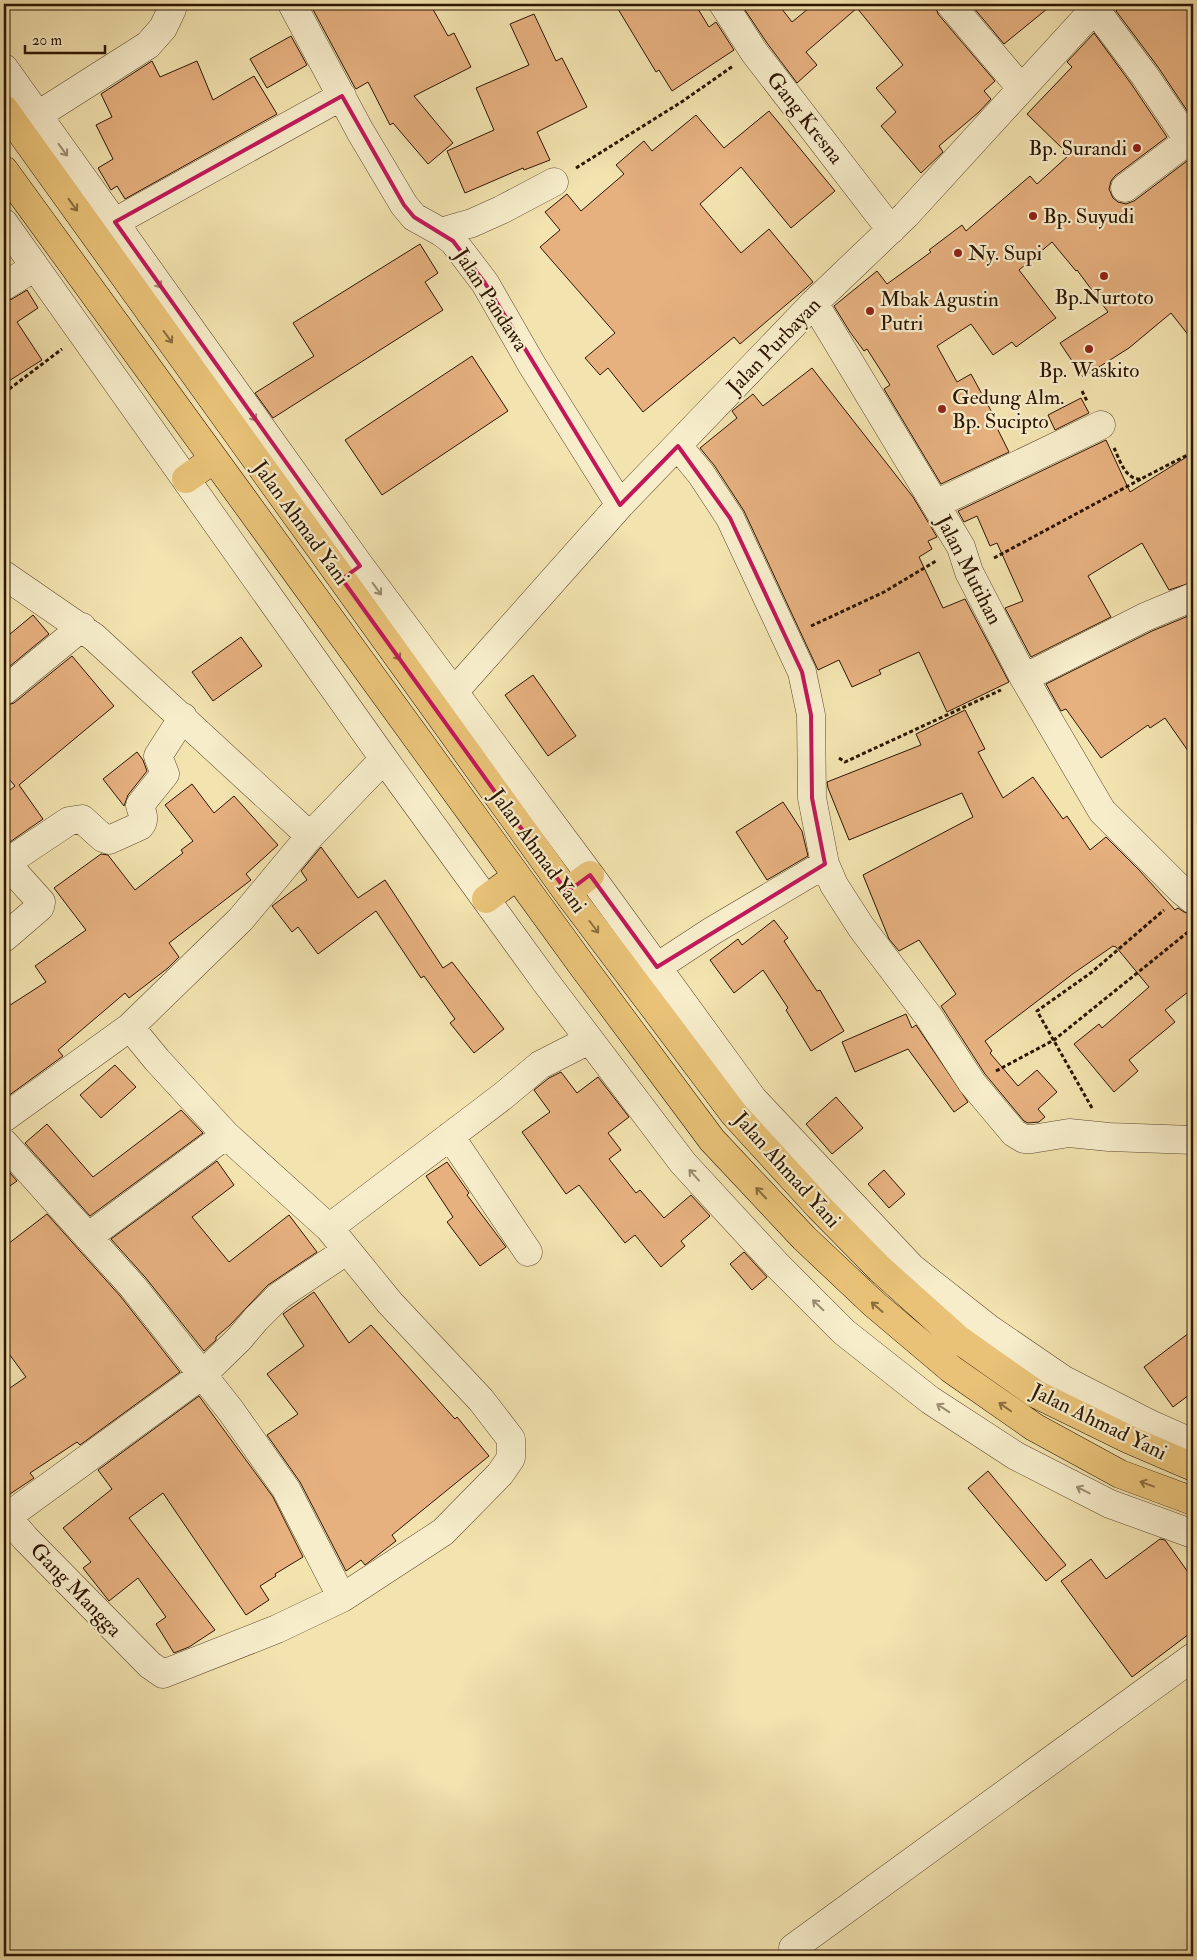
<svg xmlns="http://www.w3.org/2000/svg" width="1197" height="1960" viewBox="0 0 1197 1960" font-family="'IM FELL Double Pica',serif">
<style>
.building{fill:#e6b07f;stroke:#2d1502}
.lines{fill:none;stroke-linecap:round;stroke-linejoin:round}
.minor-casing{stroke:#5e482d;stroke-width:29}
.highway-casing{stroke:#2d1502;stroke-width:29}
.path{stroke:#2d1502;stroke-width:3;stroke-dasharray:4 2.5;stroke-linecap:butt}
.minor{stroke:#f7edcb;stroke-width:28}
.highway{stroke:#e9c278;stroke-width:28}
.oneway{stroke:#9c8c71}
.oneway2{stroke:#8b6c3d}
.marked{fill:none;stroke:#c2185b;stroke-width:4;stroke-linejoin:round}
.poi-dot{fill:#8f2418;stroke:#f7edcb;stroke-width:2}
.labels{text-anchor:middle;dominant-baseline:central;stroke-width:4.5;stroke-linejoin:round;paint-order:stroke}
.street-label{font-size:21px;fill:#2d1502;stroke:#f7edcb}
.poi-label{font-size:21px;fill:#2d1502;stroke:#f7edcb;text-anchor:start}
</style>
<rect width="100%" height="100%" fill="#f2e3af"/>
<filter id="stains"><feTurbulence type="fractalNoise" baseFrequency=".004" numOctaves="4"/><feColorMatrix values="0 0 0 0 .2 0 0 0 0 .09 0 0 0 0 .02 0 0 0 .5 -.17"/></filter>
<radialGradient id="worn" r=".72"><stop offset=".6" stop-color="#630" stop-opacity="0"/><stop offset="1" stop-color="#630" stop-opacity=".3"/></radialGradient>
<path class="building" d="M310,4H430L448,36L454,33L471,67L414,96L453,143L428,164L393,123L390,125L368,82L356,89L354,86Z
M615,4H695L709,27L716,22L734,50L672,91L659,70L656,72Z
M741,4H778L792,22L814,4H935L938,14L995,81L984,91L991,99L979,112L939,146L943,152L921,173L881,126L896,112L876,88L903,65L857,8L806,52L817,65L797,83L767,43Z
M976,4H1053L1004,44L973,7Z
M1123,4H1185L1193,14L1192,118L1158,67L1116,11Z
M534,14L556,61L562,58L587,107L537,132L550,160L524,170L523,168L465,193L447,151L494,130L476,88L529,65L510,24Z
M1094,33L1132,85L1167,137L1115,176L1111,181L1109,189L1113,198L1118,202L1126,204L1134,201L1187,161L1193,164V341L1171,313L1129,348L1083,377L1060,343L1108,312L1077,270L1076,271L1052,242L1019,270L1056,318L1016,347L1012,342L993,355L971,324L937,346L957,382L971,374L1001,429L998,430L1009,452L941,484L884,389L890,385L867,349L864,351L850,332L834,306L877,271L887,284L931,252L929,250L962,225L966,231L1030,176L1037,184L1069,155L1027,114L1072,67L1067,62Z
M291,36L307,65L267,88L250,59Z
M152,61L160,77L197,61L213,100L254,76L277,114L125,199L117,186L111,190L98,168L113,159L96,125L112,117L101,94Z
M769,111L835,191L791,228L741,167L700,204L741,253L769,229L813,282L740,344L734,337L643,412L608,368L600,375L585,358L615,333L540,247L560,230L545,212L567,194L581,211L624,174L616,165L644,141L652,151L696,115L724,148Z
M420,244L438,273L425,282L443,310L273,418L255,393L314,356L293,323Z
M27,290L38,308L17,322L42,360L4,384V302L12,299Z
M472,356L508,411L382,495L345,440Z
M812,368L913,497L937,537L928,541L932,549L919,557L943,608L965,599L1009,682L947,712L919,652L879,670L881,674L852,687L839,660L818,670L744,511L714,465L700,448L737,418L732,411L753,394L763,406Z
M1081,398L1089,413L1055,430L1048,415Z
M1106,440L1130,492L1193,453V582L1169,590L1142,543L1088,576L1111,617L1031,657L1005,608L1023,601L997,543L990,546L977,516L964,522L958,511Z
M1193,614V758L1165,718L1150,728L1148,725L1101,758L1066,709L1061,711L1046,684L1152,631Z
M33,615L49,634L4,671V639Z
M241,637L262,666L213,701L192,672Z
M72,656L114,706L19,785L43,819L7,844H4V795L15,786L4,773V706L14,703Z
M533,675L576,736L548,756L505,695Z
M965,710L985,749L978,752L1003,798L1033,777L1063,819L1067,816L1090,850L1106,837L1139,870L1175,910L1178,908L1184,912L1193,915V988L1165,1010L1175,1022L1129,1060L1138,1071L1114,1092L1074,1044L1099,1024L1102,1028L1149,987L1116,947L1113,946L1074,973L985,1041L992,1051L990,1053L1018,1086L1037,1070L1057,1092L1038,1109L1045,1117L1039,1122L1028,1123L1024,1121L985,1074L941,1006L956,994L919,940L899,951L889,939L863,875L973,817L962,793L849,840L828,788L827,782L921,745L916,734Z
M137,752L143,760L147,771L128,795L124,806L103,779Z
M192,784L214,813L234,796L278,845L246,874L251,880L169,943L179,957L168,968L129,998L125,993L58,1050L63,1056L4,1099V1009L46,982L35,966L86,930L54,888L101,854L108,855L135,890L183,853L181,850L193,841L165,805Z
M783,802L802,831L808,856L767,880L736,832Z
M321,847L358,898L385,880L443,968L452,962L504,1029L474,1053L450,1023L455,1019L424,976L421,978L376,911L318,954L298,927L292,932L272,906L307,880L301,871Z
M774,920L788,938L784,941L817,991L820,990L844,1031L811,1051L786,1010L788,1008L763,970L734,993L710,960L738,939L742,945Z
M906,1014L912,1028L916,1025L968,1102L954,1112L908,1049L855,1072L842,1042Z
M115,1065L136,1087L101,1118L80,1095Z
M561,1072L577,1093L598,1077L629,1117L608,1133L621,1150L609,1159L636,1193L640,1190L664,1218L691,1195L710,1216L681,1241L685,1246L661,1267L635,1235L625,1243L579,1185L566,1194L522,1132L550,1112L534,1090L549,1078Z
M836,1097L863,1128L832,1154L806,1124Z
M181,1110L203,1133L90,1216L25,1143L47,1124L93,1177Z
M217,1161L234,1185L192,1217L229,1262L289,1215L317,1252L268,1285L230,1325L216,1337V1340L204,1351L145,1277L111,1239Z
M447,1162L469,1193L467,1195L506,1247L480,1266L447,1222L453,1217L426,1176Z
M4,1166L17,1181L4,1190Z
M884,1170L905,1194L889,1208L868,1184Z
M47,1214L121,1297L180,1372L80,1445L77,1442L30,1473L34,1478L4,1498V1392L26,1377L4,1347V1247Z
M744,1252L767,1277L752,1290L730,1264Z
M314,1292L349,1343L371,1325L455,1419L457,1417L489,1456L392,1535L396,1541L365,1565L361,1560L346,1571L300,1482L267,1435L298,1414L267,1374L304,1346L283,1314Z
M1193,1330V1392L1173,1407L1144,1367Z
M199,1396L273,1497L303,1557L275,1574L276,1576L260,1586L269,1600L246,1615L163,1493L129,1518L215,1630L189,1647L174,1653L156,1624L166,1617L138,1578L109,1601L83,1568L91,1562L63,1528L112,1489L98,1470Z
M988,1471L1066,1565L1046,1581L968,1488Z
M1160,1539L1165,1540L1193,1579V1631L1132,1677L1061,1581L1091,1559L1106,1579Z"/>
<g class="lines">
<g class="minor-casing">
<path id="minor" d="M292,4L360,131L404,205L414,217L441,232L453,241L485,283L532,365L620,505
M723,4L754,52L891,230
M950,4L1021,88
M1095,9L1145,76L1193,147
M4,68L360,566L590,875L753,1099L912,1268L988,1328L1064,1380L1148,1423L1193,1443
M38,115L148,45L163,28L172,9L173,4
M1125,188L1189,140
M115,222L342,96
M4,223L384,759L545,981L683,1163L777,1265L844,1332L930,1400L1016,1456L1110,1504L1193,1534
M441,232L472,223L501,210L554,182
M4,286L35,267
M814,303L961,547L969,572L1024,678L1102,811L1182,891L1193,900
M678,446L701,474L730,518L802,672L811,715L812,798L825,864L834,885L861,927L929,1017L972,1083L1014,1133L1024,1139H1032L1069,1133L1109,1137L1193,1140
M936,504L1101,425
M4,575L94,637L310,836
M1024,678L1145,617L1193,597
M4,691L82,627
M453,693L620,505L814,303L906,215L1099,4
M4,859L6,863L69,821L82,819L103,838L109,840L140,826C146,820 142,813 140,805L165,774L158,756L183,717
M4,938L40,907L41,902L6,863
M657,967L712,931L825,864
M4,1118L130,1027L241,919L310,836L384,759
M450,1136L528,1252
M4,1143L133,1287L231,1411L286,1489L342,1598
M329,1228L503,1096L540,1065L589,1040
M88,1237L226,1135
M4,1513L25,1538L150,1665L163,1674L277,1629L342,1598L443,1532L500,1474L511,1458V1439L481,1400L390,1303L329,1228L226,1135L157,1060L130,1027
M7,1517L202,1375L239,1339L256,1319L279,1296L346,1251
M793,1948L1193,1657"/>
</g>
<g class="highway-casing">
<path id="highway" d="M4,109L567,892L734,1114L819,1207L880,1269L958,1339L1036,1394L1130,1440L1193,1467
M4,170L581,964L712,1140L804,1238L874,1304L951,1369L1034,1427L1120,1474L1193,1501
M186,479L214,459
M567,892L590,875
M486,899L517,876"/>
</g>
<path class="path" d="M576,168L683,101L733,66
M1082,391L1087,401
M4,393L62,349
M1114,448C1120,460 1125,480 1141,479L1193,452
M994,558L1141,479
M811,626L884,592L936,561
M839,758L845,762L1001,690
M996,1071L1054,1040L1193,928
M1092,1108L1037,1011L1092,972L1164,910"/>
<use href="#minor" class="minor"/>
<use href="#highway" class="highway"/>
</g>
<defs><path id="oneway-shaft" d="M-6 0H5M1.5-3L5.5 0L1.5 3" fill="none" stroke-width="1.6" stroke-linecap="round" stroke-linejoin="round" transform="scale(1.25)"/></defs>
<g class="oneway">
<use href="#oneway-shaft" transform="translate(63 150) rotate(54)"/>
<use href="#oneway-shaft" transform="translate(157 282) rotate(54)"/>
<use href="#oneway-shaft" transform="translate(252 415) rotate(54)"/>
<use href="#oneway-shaft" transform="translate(377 589) rotate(54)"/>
<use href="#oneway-shaft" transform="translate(694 1175) rotate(-132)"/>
<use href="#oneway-shaft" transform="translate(818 1305) rotate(-136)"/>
<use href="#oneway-shaft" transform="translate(943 1408) rotate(-147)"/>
<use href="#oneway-shaft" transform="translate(1083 1490) rotate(-153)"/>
</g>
<g class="oneway2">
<use href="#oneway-shaft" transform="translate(73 205) rotate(54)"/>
<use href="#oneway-shaft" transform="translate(168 337) rotate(54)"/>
<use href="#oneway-shaft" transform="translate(396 654) rotate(54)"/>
<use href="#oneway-shaft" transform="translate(594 927) rotate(53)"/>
<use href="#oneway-shaft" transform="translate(761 1193) rotate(-133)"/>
<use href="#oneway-shaft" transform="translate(877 1307) rotate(-139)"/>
<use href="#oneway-shaft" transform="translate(1005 1407) rotate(-145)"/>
<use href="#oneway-shaft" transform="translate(1147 1484) rotate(-160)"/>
</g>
<path class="marked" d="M342,96L404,205L414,217L453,241L485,283L620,505L678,446L730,518L802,672L811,715L812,798L825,864L657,967L590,875L567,892L342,579L360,566L115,222Z"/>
<g class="poi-dot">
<circle cx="1137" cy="148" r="5"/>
<circle cx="1033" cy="216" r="5"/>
<circle cx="958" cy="253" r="5"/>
<circle cx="1104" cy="276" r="5"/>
<circle cx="870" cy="311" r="5"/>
<circle cx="1089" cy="349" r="5"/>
<circle cx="942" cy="409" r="5"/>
</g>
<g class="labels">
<g class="street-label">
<text transform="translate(805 118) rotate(52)">Gang Kresna</text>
<text transform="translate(491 300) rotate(57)">Jalan Pandawa</text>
<text transform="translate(774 346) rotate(-46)">Jalan Purbayan</text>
<text transform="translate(301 523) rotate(54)">Jalan Ahmad Yani</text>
<text transform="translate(969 570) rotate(63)">Jalan Mutihan</text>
<text transform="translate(538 851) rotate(54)">Jalan Ahmad Yani</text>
<text transform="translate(787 1170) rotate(48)">Jalan Ahmad Yani</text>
<text transform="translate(1099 1422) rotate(26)">Jalan Ahmad Yani</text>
<text transform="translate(76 1590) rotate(46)">Gang Mangga</text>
</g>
<g class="poi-label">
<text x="1127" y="148" text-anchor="end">Bp. Surandi</text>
<text x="1043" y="216">Bp. Suyudi</text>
<text x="968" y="253">Ny. Supi</text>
<text x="1104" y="297" text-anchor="middle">Bp.Nurtoto</text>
<text x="880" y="299">Mbak Agustin<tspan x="880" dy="24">Putri</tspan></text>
<text x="1089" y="370" text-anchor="middle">Bp. Waskito</text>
<text x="952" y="397">Gedung Alm.<tspan x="952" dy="24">Bp. Sucipto</tspan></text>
</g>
</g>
<rect width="1197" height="1960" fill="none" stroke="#f2e3af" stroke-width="20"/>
<rect x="5" y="5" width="1187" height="1950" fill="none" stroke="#2d1502" stroke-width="2.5"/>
<rect x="10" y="10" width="1177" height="1940" fill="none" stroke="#2d1502"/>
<path d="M25 45v8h80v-8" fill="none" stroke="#2d1502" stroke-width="2.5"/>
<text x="32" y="45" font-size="15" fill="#2d1502" stroke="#f7edcb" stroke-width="4" paint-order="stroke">20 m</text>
<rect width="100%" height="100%" filter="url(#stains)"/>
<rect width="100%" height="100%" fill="url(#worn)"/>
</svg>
